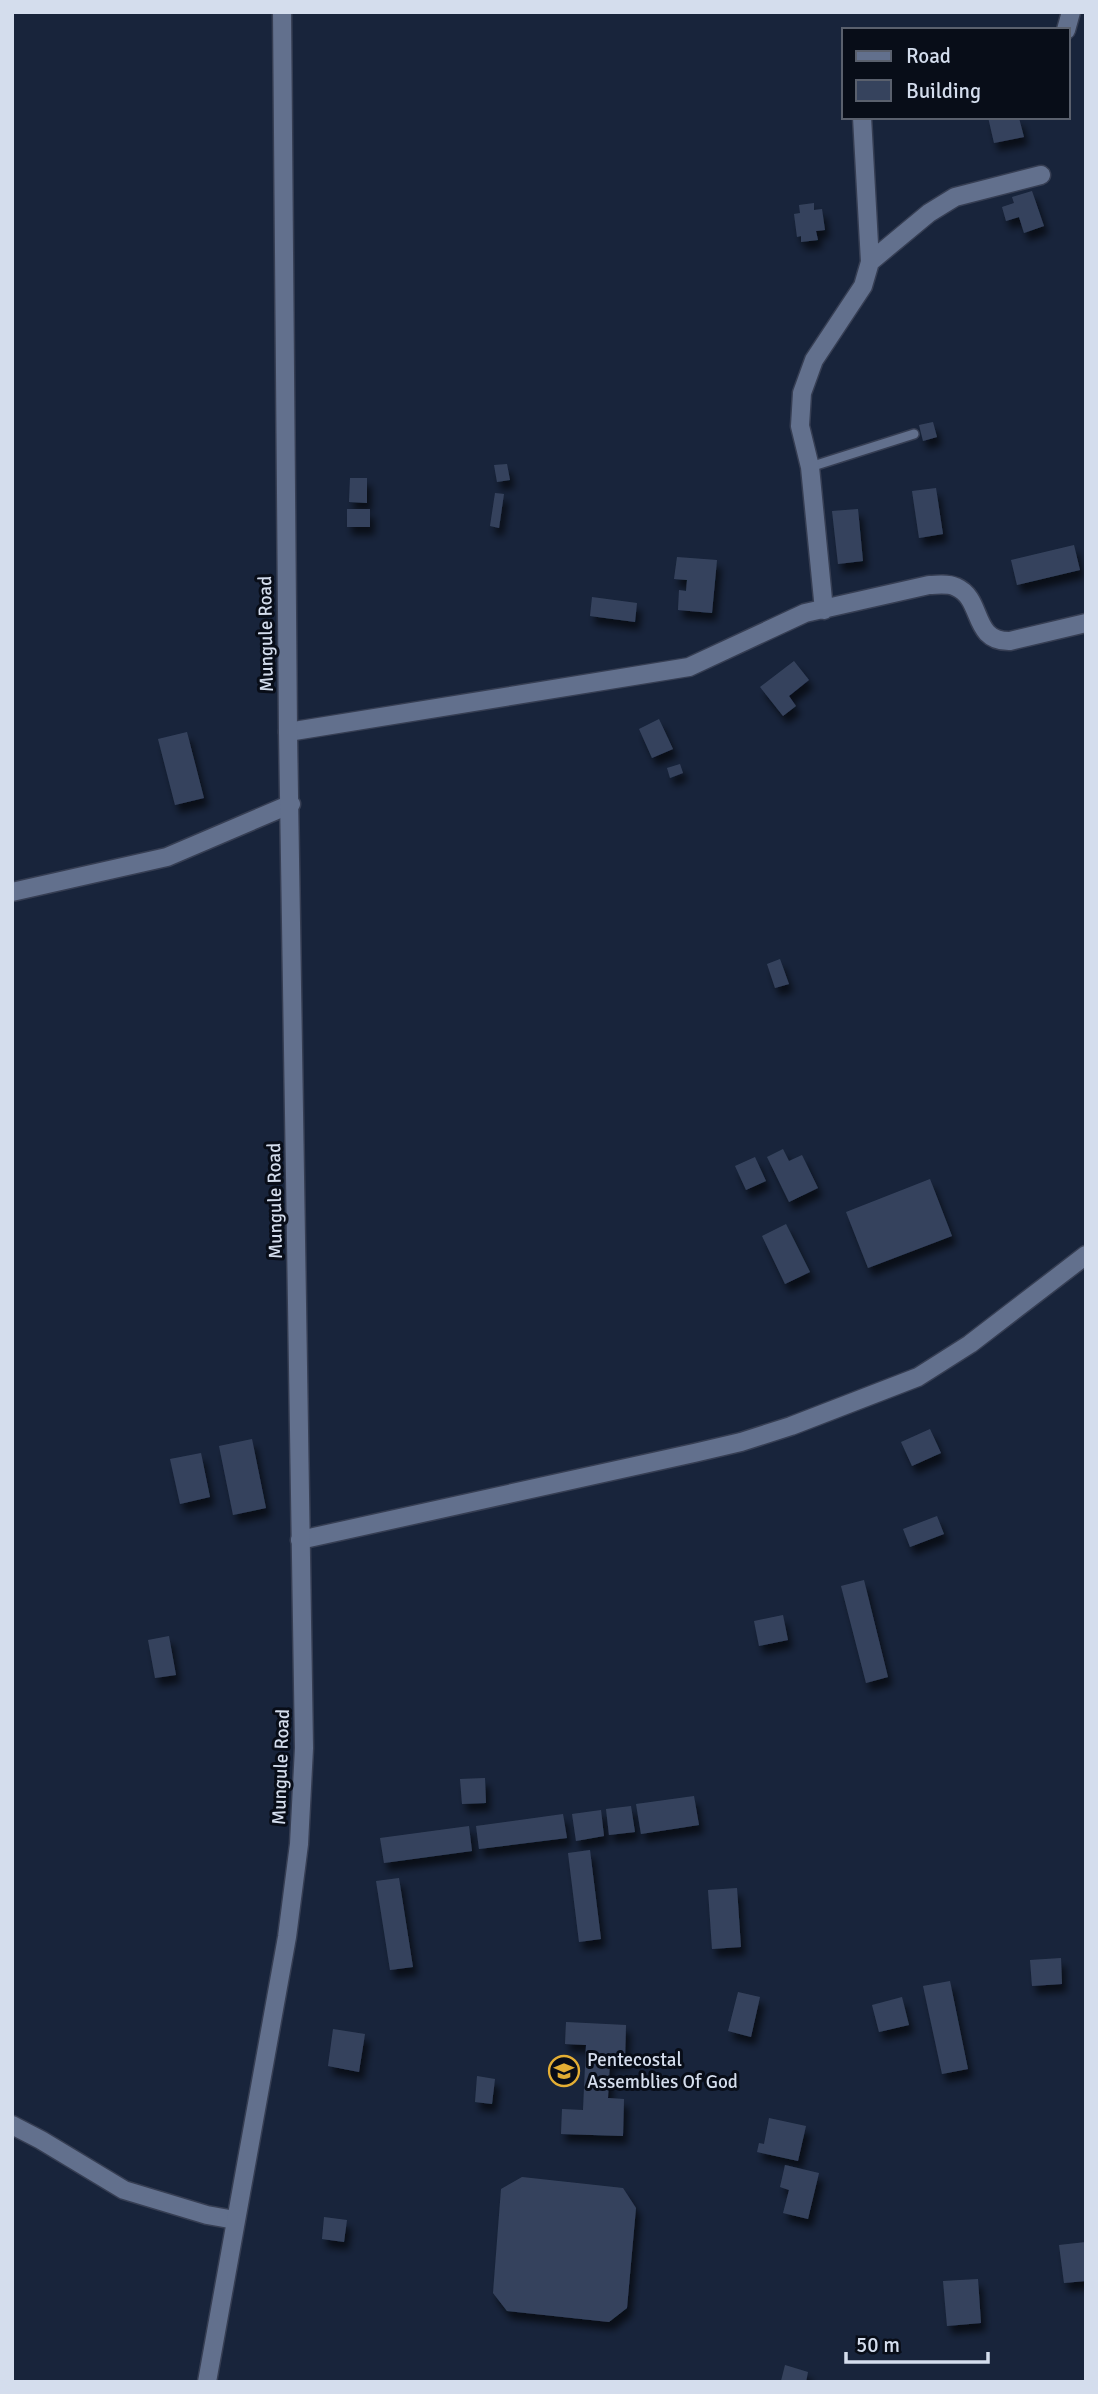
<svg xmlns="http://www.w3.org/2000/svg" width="1098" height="2394" viewBox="0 0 1098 2394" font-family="Signika,sans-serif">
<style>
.building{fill:#36435d;filter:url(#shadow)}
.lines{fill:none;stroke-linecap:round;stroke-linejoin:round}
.lane-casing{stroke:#363e53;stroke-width:12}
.street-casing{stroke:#363e53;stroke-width:21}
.secondary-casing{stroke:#363e53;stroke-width:21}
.lane{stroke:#62708d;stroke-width:9}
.street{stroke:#62708d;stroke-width:18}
.secondary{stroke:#62708d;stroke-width:18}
.labels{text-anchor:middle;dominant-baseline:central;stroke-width:6;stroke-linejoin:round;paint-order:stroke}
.street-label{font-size:19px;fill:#d4dded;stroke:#080d18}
.poi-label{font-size:19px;fill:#d4dded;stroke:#080d18;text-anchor:start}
</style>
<defs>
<filter id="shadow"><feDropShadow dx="4.5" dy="8" stdDeviation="3.5" flood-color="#0009"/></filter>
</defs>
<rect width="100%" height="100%" fill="#18243b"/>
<path class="building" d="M988,117H1009L1010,120L1019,118L1024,137L994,143Z
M1032,191L1044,226L1024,233L1019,217L1006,221L1002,207L1014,203L1012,197Z
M814,203V210L822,209L825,230L816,231L818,240L801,242V236L797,237L794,214L800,213L799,205Z
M933,422L937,437L923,441L919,425Z
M507,464L510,480L497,482L494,465Z
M350,478H367V503L349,502Z
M936,488L943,534L919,538L912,491Z
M495,493L504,494L499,528L490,526Z
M347,509H370V527H347Z
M858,509L863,561L838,564L832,511Z
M1074,545L1080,570L1017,585L1011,560Z
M677,557L717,560L712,613L678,610L679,590L686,591L687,580L674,579Z
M592,597L637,603L635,622L590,616Z
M794,661L809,680L789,696L796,706L783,716L760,687Z
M659,719L673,749L652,758L639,729Z
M187,732L204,798L175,805L158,739Z
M680,764L683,773L670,778L667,768Z
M780,959L789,984L775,988L767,964Z
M783,1149L789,1161L802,1155L818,1188L789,1202L767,1157Z
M755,1157L766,1181L746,1190L735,1166Z
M930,1179L952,1236L868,1268L846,1212Z
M786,1224L810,1272L785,1284L762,1236Z
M930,1429L941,1453L912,1466L901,1442Z
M252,1439L266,1508L233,1515L219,1446Z
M201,1453L210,1497L180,1504L170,1459Z
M937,1516L944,1534L910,1547L903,1529Z
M864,1580L888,1677L866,1683L841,1586Z
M783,1615L788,1640L759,1646L754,1621Z
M169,1636L176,1675L155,1678L148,1640Z
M485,1778L486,1803L462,1804L460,1779Z
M694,1796L699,1825L641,1834L636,1804Z
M631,1806L635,1832L609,1835L606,1809Z
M601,1810L604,1836L576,1841L572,1814Z
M563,1814L567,1838L479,1849L476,1826Z
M469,1826L472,1851L384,1863L380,1838Z
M590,1850L601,1939L579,1942L568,1853Z
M399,1878L413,1967L390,1970L376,1881Z
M737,1888L741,1947L712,1949L708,1890Z
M1061,1958L1062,1984L1032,1986L1030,1960Z
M950,1981L968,2069L942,2074L923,1986Z
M738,1992L760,1997L751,2037L728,2031Z
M902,1997L909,2025L879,2032L872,2005Z
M566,2022L626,2025L625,2061H610L608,2098L624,2099L623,2136L561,2134L562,2109L583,2110L586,2045L565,2044Z
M333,2029L365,2034L359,2072L328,2066Z
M477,2076L495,2079L492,2104L475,2102Z
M769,2118L806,2126L798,2161L757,2152L759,2143L764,2144Z
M785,2165L819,2173L808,2219L783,2213L789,2190L780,2187Z
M522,2177L623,2188L636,2208L627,2308L609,2322L507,2311L493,2293L501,2189Z
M324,2217L347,2220L344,2242L322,2239Z
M1086,2242V2281L1064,2283L1059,2245Z
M978,2279L981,2323L947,2326L943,2281Z
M785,2365L808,2372L806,2382L781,2381Z"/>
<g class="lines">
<g class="lane-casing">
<path id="lane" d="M810,467L914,434"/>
</g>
<g class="street-casing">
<path id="street" d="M1066,30L1071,12
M870,262L929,213L955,197L1041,175
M824,610L810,467L800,426L802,393L814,360L863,286L870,262L862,117
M288,732L689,667L805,613L929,585C938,585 948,583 956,587C984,599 971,642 1010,641L1086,623
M12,892L167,857L291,804
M300,1540L694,1453L741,1442L791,1426L918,1377L970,1344L1086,1255
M12,2125L41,2140L124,2190L207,2215L235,2220"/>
</g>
<g class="secondary-casing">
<path id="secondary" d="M207,2382L287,1937L299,1844L304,1748L288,732L282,12"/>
</g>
<use href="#lane" class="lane"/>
<use href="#street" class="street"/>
<use href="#secondary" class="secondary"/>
</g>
<defs>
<g id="school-ring" transform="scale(1.575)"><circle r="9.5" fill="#080d18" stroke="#e3ae34" stroke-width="1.5"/><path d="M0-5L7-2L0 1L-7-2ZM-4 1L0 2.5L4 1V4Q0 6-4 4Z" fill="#e3ae34"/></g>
</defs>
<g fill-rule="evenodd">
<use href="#school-ring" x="564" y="2071"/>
</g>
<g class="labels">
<g class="street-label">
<text transform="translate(266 634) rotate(-91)">Mungule Road</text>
<text transform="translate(275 1201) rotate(-91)">Mungule Road</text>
<text transform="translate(281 1767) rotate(-88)">Mungule Road</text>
</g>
<g class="poi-label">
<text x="587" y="2060">Pentecostal<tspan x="587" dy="22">Assemblies Of God</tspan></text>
</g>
</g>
<rect width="1098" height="2394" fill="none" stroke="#d4dded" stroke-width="28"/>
<rect x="842" y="28" width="228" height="91" fill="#080d18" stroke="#5a606d" stroke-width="2"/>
<rect x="856" y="51" width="35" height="10" fill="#62708d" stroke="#5a606d" stroke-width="2"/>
<text x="906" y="63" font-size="21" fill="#d4dded">Road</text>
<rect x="856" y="80" width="35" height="21" fill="#36435d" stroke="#5a606d" stroke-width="2"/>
<text x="906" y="98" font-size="21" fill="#d4dded">Building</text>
<path d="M846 2352v10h142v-10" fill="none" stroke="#d4dded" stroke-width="3.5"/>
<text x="856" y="2352" font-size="21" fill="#d4dded" stroke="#080d18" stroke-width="5" paint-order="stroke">50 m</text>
</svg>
